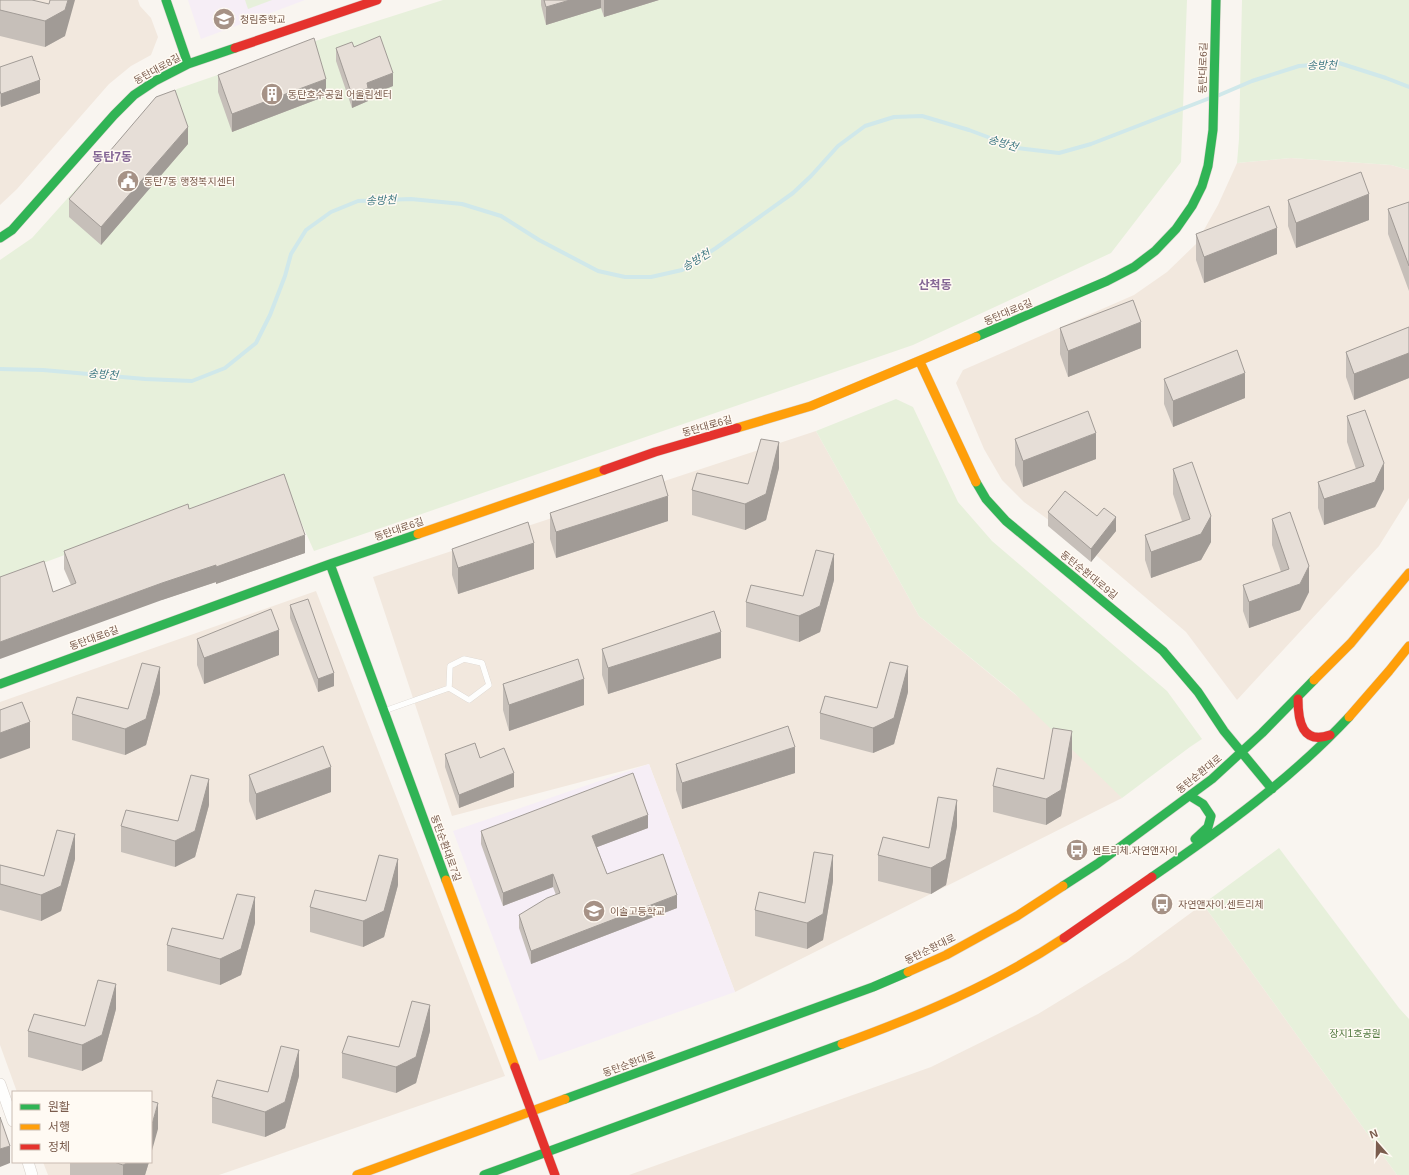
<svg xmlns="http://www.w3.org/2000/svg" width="1409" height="1175" viewBox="0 0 1409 1175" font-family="Arial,'Noto Sans KR',sans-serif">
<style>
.residential{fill:#f2e8de}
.education{fill:#f6eef6}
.green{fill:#e7f0db}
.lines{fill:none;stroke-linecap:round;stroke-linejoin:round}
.stream{stroke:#d0e8ea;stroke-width:4}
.lane-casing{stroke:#d7d1cb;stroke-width:6}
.street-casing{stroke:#d7d1cb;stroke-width:12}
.fast-casing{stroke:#d9d2cb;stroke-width:10}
.slow-casing{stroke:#d9d2cb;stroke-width:10}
.jam-casing{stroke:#d9d2cb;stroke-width:10}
.lane{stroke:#fefefd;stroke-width:5.5}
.street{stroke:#fefefd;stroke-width:11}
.fast{stroke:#30b455;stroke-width:9}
.slow{stroke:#ff9f0a;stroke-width:9}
.jam{stroke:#e5322d;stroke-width:9}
.wall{fill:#c6bfb9}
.shaded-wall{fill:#a19b96}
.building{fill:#e6ded7;stroke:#a19b96}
.labels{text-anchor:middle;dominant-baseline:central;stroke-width:3;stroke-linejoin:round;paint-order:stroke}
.poi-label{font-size:10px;fill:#7a5c4d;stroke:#fffaf3;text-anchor:start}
.street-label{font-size:10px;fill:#7a5c4d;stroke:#fffaf3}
.park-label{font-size:10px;fill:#537a41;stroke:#fffaf3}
.water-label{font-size:11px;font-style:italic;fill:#437c86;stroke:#fffaf3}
.quarter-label{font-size:12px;font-weight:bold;fill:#846695;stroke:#fffaf3}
</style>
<rect width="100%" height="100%" fill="#f9f5f0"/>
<path class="residential" d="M0,0H138L140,6L151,18L158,37L151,55L131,66L109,84L17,189L0,205Z
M1291,158L1391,165L1409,170V498L1379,546L1237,700L1186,632L1090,550L1024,502L1002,480L984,449L956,383L963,370L1134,295L1167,272L1196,244L1218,205L1237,163Z
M816,431L919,616L1076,744L1122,798L735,992L649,764L452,816L373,577Z
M316,591L505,1076L219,1175H48L43,1162H151V1092H17L0,1045V702Z
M1203,904L1397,1175H629L931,1067L1038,1014L1128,959Z"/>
<path class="education" d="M188,0H305L201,39Z
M649,764L735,992L539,1061L453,831Z"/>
<path class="green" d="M245,0H272L248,9Z
M443,0H1187L1181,162L1111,253L913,345L314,551L280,475L0,579V260L32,238L136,122L177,89L330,36Z
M1242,0H1409V170L1391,165L1291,158L1237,163L1239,139Z
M896,399L913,407L958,502L992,541L1167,691L1202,739L1190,747L1122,798L1014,693L919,616L816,431Z
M1279,848L1399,1008L1409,1019V1175H1397L1203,904Z"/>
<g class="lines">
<path class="stream" d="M1217,96L1252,81L1299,66L1339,63L1386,78L1409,87
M0,369L43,370L145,379L192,381L225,368L256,343L270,315L285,276L291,254L306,230L331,212L358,201L411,199L462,204L501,216L539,240L598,271L625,277H651L682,270L716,248L793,193L811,176L838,146L865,126L894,117L922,116L969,130L1017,148L1059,153L1091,144L1210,98"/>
<g class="lane-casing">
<path id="lane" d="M384,711L449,688L450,666L464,659L482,663L489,685L469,700L449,688"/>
</g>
<g class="street-casing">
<path id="street" d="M0,1084L13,1121
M28,1162L32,1175"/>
</g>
<g class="fast-casing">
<path id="fast" d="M166,0L188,64
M0,238L12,230L114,115L134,95L155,81L188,64L235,48
M976,337L1107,281L1134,267L1155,251L1176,229L1192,206L1202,186L1208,166L1213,130L1216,0
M976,482L986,499L1006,521L1163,651L1198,692L1224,731L1272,789
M330,564L446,880
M0,684L330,564L418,534
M1190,796L1203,804L1211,816L1208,827L1195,839
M1152,877C1222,829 1291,779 1349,717
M1063,886L1097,864L1212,779L1262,733L1314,680
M565,1099L873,987L908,972
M484,1175L842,1044"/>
</g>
<g class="slow-casing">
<path id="slow" d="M920,362L976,482
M737,428L811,406L976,337
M418,534L604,470
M1314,680L1351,643L1409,573
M1349,717L1389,671L1409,646
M446,880L515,1067
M908,972L946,955L1017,916L1063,886
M842,1044C919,1016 995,984 1064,938
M357,1175L565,1099"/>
</g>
<g class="jam-casing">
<path id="jam" d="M235,48L377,0
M604,470L655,452L737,428
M1298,699C1298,721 1302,745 1330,735
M1064,938L1152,877
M515,1067L555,1175"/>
</g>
<use href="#lane" class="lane"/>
<use href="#street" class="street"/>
<use href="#fast" class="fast"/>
<use href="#slow" class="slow"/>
<use href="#jam" class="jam"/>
</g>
<path class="wall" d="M0,0H32L65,36L45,47L0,36Z
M541,0H659L604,17L601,8L546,25L541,5Z
M354,47L393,86L368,96V101L352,108L336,61V48Z
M0,67L40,93L1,107L0,104Z
M218,75L326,96L232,132L218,92Z
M188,144L101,245L69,217V199Z
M1288,200L1369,220L1296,248L1288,226Z
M1409,203V291L1388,234V209Z
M1196,234L1277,254L1204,283L1196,260Z
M1409,327V378L1354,400L1346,377V352Z
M1060,328L1141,348L1068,377L1060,354Z
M1164,379L1245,398L1173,427L1164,404Z
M1347,416L1384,489L1375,507L1324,525L1318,508V482L1356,469L1347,442Z
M1015,439L1096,459L1023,487L1015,465Z
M779,468L766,520L745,530L692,515V490L748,484Z
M1173,469L1211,542L1201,560L1151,578L1145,560V535L1182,521L1173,494Z
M189,509L305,553L216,584V582L162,600L53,592L71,585L64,569V551Z
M1048,512L1116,531L1091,562L1048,526Z
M550,513L668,521L556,558L550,539Z
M1272,519L1309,592L1300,610L1249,628L1243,611V585L1281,572L1272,545Z
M452,549L534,569L458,594L452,575Z
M834,580L820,632L799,642L746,627V602L803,596Z
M290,605L334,686L318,692L290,618Z
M197,639L279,655L204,684L197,665Z
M602,649L721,658L608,694L602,675Z
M503,684L584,705L509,731L503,710Z
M908,692L894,744L873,753L820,739V713L877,708Z
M160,693L146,745L125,755L72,740V714L128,709Z
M445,754L480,758L514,787L459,808L445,767Z
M1072,757L1061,816L1046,825L993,812V786L1044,779Z
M676,764L795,773L682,809L676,790Z
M249,775L331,792L256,820L249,801Z
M209,805L195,857L175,867L121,852V826L178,821Z
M957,826L946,885L931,894L878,881V855L929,848Z
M648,828L597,847L607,874L677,908L531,964L519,928V915L556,895L553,887L503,906L481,844V831Z
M75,859L61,911L41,921L0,910V865L44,876Z
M833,881L823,940L807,949L755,936V910L805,903Z
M398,885L384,937L363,947L310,932V907L366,901Z
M255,923L241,975L220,985L167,971V945L223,939Z
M116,1009L102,1061L82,1071L28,1057V1031L85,1026Z
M430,1031L416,1083L396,1093L342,1078V1053L399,1047Z
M299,1076L285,1128L265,1137L212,1123V1097L268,1092Z
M70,1162H149L145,1175H70Z"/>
<path class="shaded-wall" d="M68,0H75L65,36L45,47V21Z
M570,0H601V8L546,25V7Z
M604,0H659L604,17Z
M393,73V86L368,96V101L352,108V95L367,83Z
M326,79V96L232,132V114Z
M40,80V93L1,107V94Z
M188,127V144L101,245V227Z
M1369,194V220L1296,248V223Z
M1277,228V254L1204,283V257Z
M1141,322V348L1068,377V351Z
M1409,353V378L1354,400V374Z
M1245,373V398L1173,427V401Z
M1096,433V459L1023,487V461Z
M779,442V468L766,520L745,530V504Z
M1384,463V489L1375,507L1324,525V499Z
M668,496V521L556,558V532Z
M1211,516V542L1201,560L1151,578V552Z
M1116,517V531L1091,562V549Z
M305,535V553L216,584V567Z
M534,543V569L458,594V568Z
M834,554V580L820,632L799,642V616Z
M216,565V582L162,600L0,659V642L162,583Z
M1309,566V592L1300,610L1249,628V602Z
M279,630V655L204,684V658Z
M721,632V658L608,694V668Z
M908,666V692L894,744L873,753V728Z
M160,667V693L146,745L125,755V729Z
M334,673V686L318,692V679Z
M584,679V705L509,731V705Z
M30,722V748L0,759V733Z
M1072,731V757L1061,816L1046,825V799Z
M795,747V773L682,809V783Z
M331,767V792L256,820V794Z
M514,773V787L459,808V795Z
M209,779V805L195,857L175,867V841Z
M957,800V826L946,885L931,894V868Z
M648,815V828L592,849V836Z
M75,834V859L61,911L41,921V895Z
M833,855V881L823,940L807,949V923Z
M398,859V885L384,937L363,947V921Z
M553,874V887L503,906V893Z
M677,895V908L531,964V951Z
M255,897V923L241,975L220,985V959Z
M116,984V1009L102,1061L82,1071V1045Z
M430,1005V1031L416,1083L396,1093V1067Z
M299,1050V1076L285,1128L265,1137V1112Z
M158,1103V1129L151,1154V1128Z
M10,1146V1163L0,1167V1149Z
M129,1162H149L145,1175H123V1165Z"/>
<path class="building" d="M0,0H32L49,4L50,0H68L65,10L45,21L0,10Z
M544,0H570L546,7Z
M380,36L393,73L367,83L368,88L352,95L336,48L352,42L354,47Z
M314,38L326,79L232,114L218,75Z
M32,56L40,80L1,94L0,91V67Z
M175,90L188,127L101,227L69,199L156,97Z
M1361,172L1369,194L1296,223L1288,200Z
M1409,202V266L1388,209Z
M1269,206L1277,228L1204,257L1196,234Z
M1133,300L1141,322L1068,351L1060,328Z
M1409,327V353L1354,374L1346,352Z
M1237,350L1245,373L1173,401L1164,379Z
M1365,410L1384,463L1375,482L1324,499L1318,482L1364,466L1347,416Z
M1088,411L1096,433L1023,461L1015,439Z
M761,439L779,442L766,494L745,504L692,490L697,473L748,484Z
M1192,462L1211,516L1201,534L1151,552L1145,535L1190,519L1173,469Z
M284,474L305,535L216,567V565L162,583L0,642V577L44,561L53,592L76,583L64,551L188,504L189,509Z
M662,475L668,496L556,532L550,513Z
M1065,491L1097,516L1104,508L1116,517L1091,549L1048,512Z
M1290,512L1309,566L1300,584L1249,602L1243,585L1289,569L1272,519Z
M528,522L534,543L458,568L452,549Z
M816,550L834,554L820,606L799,616L746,602L751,585L803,596Z
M308,599L334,673L318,679L290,605Z
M271,609L279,630L204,658L197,639Z
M714,611L721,632L608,668L602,649Z
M578,659L584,679L509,705L503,684Z
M890,662L908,666L894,718L873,728L820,713L825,696L877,708Z
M142,663L160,667L146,719L125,729L72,714L77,697L128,709Z
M22,702L30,722L0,733V710Z
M788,726L795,747L682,783L676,764Z
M1053,728L1072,731L1061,790L1046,799L993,786L997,768L1044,779Z
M475,743L480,758L504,748L514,773L459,795L445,754Z
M323,746L331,767L256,794L249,775Z
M633,773L648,815L592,836L607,874L663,854L677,895L531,951L519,915L547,898L560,893L553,874L503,893L481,831Z
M191,775L209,779L195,831L175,841L121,826L126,810L178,821Z
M938,797L957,800L946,859L931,868L878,855L883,837L929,848Z
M57,830L75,834L61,886L41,895L0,884V865L44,876Z
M814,852L833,855L823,914L807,923L755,910L759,892L805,903Z
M379,855L398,859L384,911L363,921L310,907L315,890L366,901Z
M237,894L255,897L241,949L220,959L167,945L172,928L223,939Z
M98,980L116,984L102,1035L82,1045L28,1031L34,1014L85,1026Z
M412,1001L430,1005L416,1057L396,1067L342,1053L348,1036L399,1047Z
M281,1046L299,1050L285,1102L265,1112L212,1097L217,1080L268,1092Z
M151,1101L158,1103L151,1128Z
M0,1117L10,1146L0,1149Z
M114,1162H129L123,1165Z"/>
<defs>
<g id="school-disc" transform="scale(1.15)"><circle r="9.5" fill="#a69286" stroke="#fffaf3"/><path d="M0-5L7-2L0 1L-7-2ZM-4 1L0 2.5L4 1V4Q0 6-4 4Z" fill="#fff"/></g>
<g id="building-disc" transform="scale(1.15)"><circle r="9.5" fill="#a69286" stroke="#fffaf3"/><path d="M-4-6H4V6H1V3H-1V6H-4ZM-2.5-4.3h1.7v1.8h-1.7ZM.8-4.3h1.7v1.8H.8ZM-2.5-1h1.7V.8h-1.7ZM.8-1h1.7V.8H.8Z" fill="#fff"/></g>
<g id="civic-disc" transform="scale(1.15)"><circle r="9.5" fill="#a69286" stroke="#fffaf3"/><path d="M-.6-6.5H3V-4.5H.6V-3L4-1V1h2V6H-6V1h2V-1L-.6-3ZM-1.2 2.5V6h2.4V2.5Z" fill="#fff"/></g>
<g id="bus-disc" transform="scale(1.15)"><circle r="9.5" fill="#a69286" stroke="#fffaf3"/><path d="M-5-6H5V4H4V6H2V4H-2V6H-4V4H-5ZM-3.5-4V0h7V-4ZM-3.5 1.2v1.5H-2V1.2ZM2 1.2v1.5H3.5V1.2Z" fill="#fff"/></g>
</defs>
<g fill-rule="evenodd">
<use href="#school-disc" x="224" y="19"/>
<use href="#building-disc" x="272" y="94"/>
<use href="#civic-disc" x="128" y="181"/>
<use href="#bus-disc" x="1077" y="850"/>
<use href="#bus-disc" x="1162" y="904"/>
<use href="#school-disc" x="594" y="911"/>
</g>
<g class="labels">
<g class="poi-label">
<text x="240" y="19">청림중학교</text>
<text x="288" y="94">동탄호수공원 어울림센터</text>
<text x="144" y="181">동탄7동 행정복지센터</text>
<text x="1092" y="850">센트리체.자연앤자이</text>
<text x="1178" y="904">자연앤자이.센트리체</text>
<text x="610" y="911">이솔고등학교</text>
</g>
<g class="street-label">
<text transform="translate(1203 68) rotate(-89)">동탄대로6길</text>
<text transform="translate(157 69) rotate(-29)">동탄대로8길</text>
<text transform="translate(1008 312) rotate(-23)">동탄대로6길</text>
<text transform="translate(707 426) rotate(-16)">동탄대로6길</text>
<text transform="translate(399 529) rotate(-19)">동탄대로6길</text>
<text transform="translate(1089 575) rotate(39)">동탄순환대로9길</text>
<text transform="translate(94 638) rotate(-20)">동탄대로6길</text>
<text transform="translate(1199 774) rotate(-39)">동탄순환대로</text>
<text transform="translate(446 848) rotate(70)">동탄순환대로7길</text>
<text transform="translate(930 949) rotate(-26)">동탄순환대로</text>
<text transform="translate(629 1064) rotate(-20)">동탄순환대로</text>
</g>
<g class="park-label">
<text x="1355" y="1033">장지1호공원</text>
</g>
<g class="water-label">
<text transform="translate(1322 65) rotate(-1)">송방천</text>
<text transform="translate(1003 143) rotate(17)">송방천</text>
<text transform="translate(381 200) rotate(-2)">송방천</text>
<text transform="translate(696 260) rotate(-31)">송방천</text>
<text transform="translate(103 374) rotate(5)">송방천</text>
</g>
<g class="quarter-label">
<text x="112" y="157">동탄7동</text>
<text x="935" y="285">산척동</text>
</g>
</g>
<rect x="12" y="1091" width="140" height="72" fill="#fffaf3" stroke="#cabbb1"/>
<rect x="20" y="1104" width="20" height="6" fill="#30b455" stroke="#cabbb1"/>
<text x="48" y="1111" font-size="12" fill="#7a5c4d">원활</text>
<rect x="20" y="1124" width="20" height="6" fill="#ff9f0a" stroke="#cabbb1"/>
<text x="48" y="1131" font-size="12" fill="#7a5c4d">서행</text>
<rect x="20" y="1144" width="20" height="6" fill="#e5322d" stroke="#cabbb1"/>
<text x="48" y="1151" font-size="12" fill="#7a5c4d">정체</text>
<g transform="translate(1377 1143) rotate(340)" stroke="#fffaf3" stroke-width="3" paint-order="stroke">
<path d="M0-3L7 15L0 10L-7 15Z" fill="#7a5c4d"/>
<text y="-6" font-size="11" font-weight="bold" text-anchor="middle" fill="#7a5c4d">N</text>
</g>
</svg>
